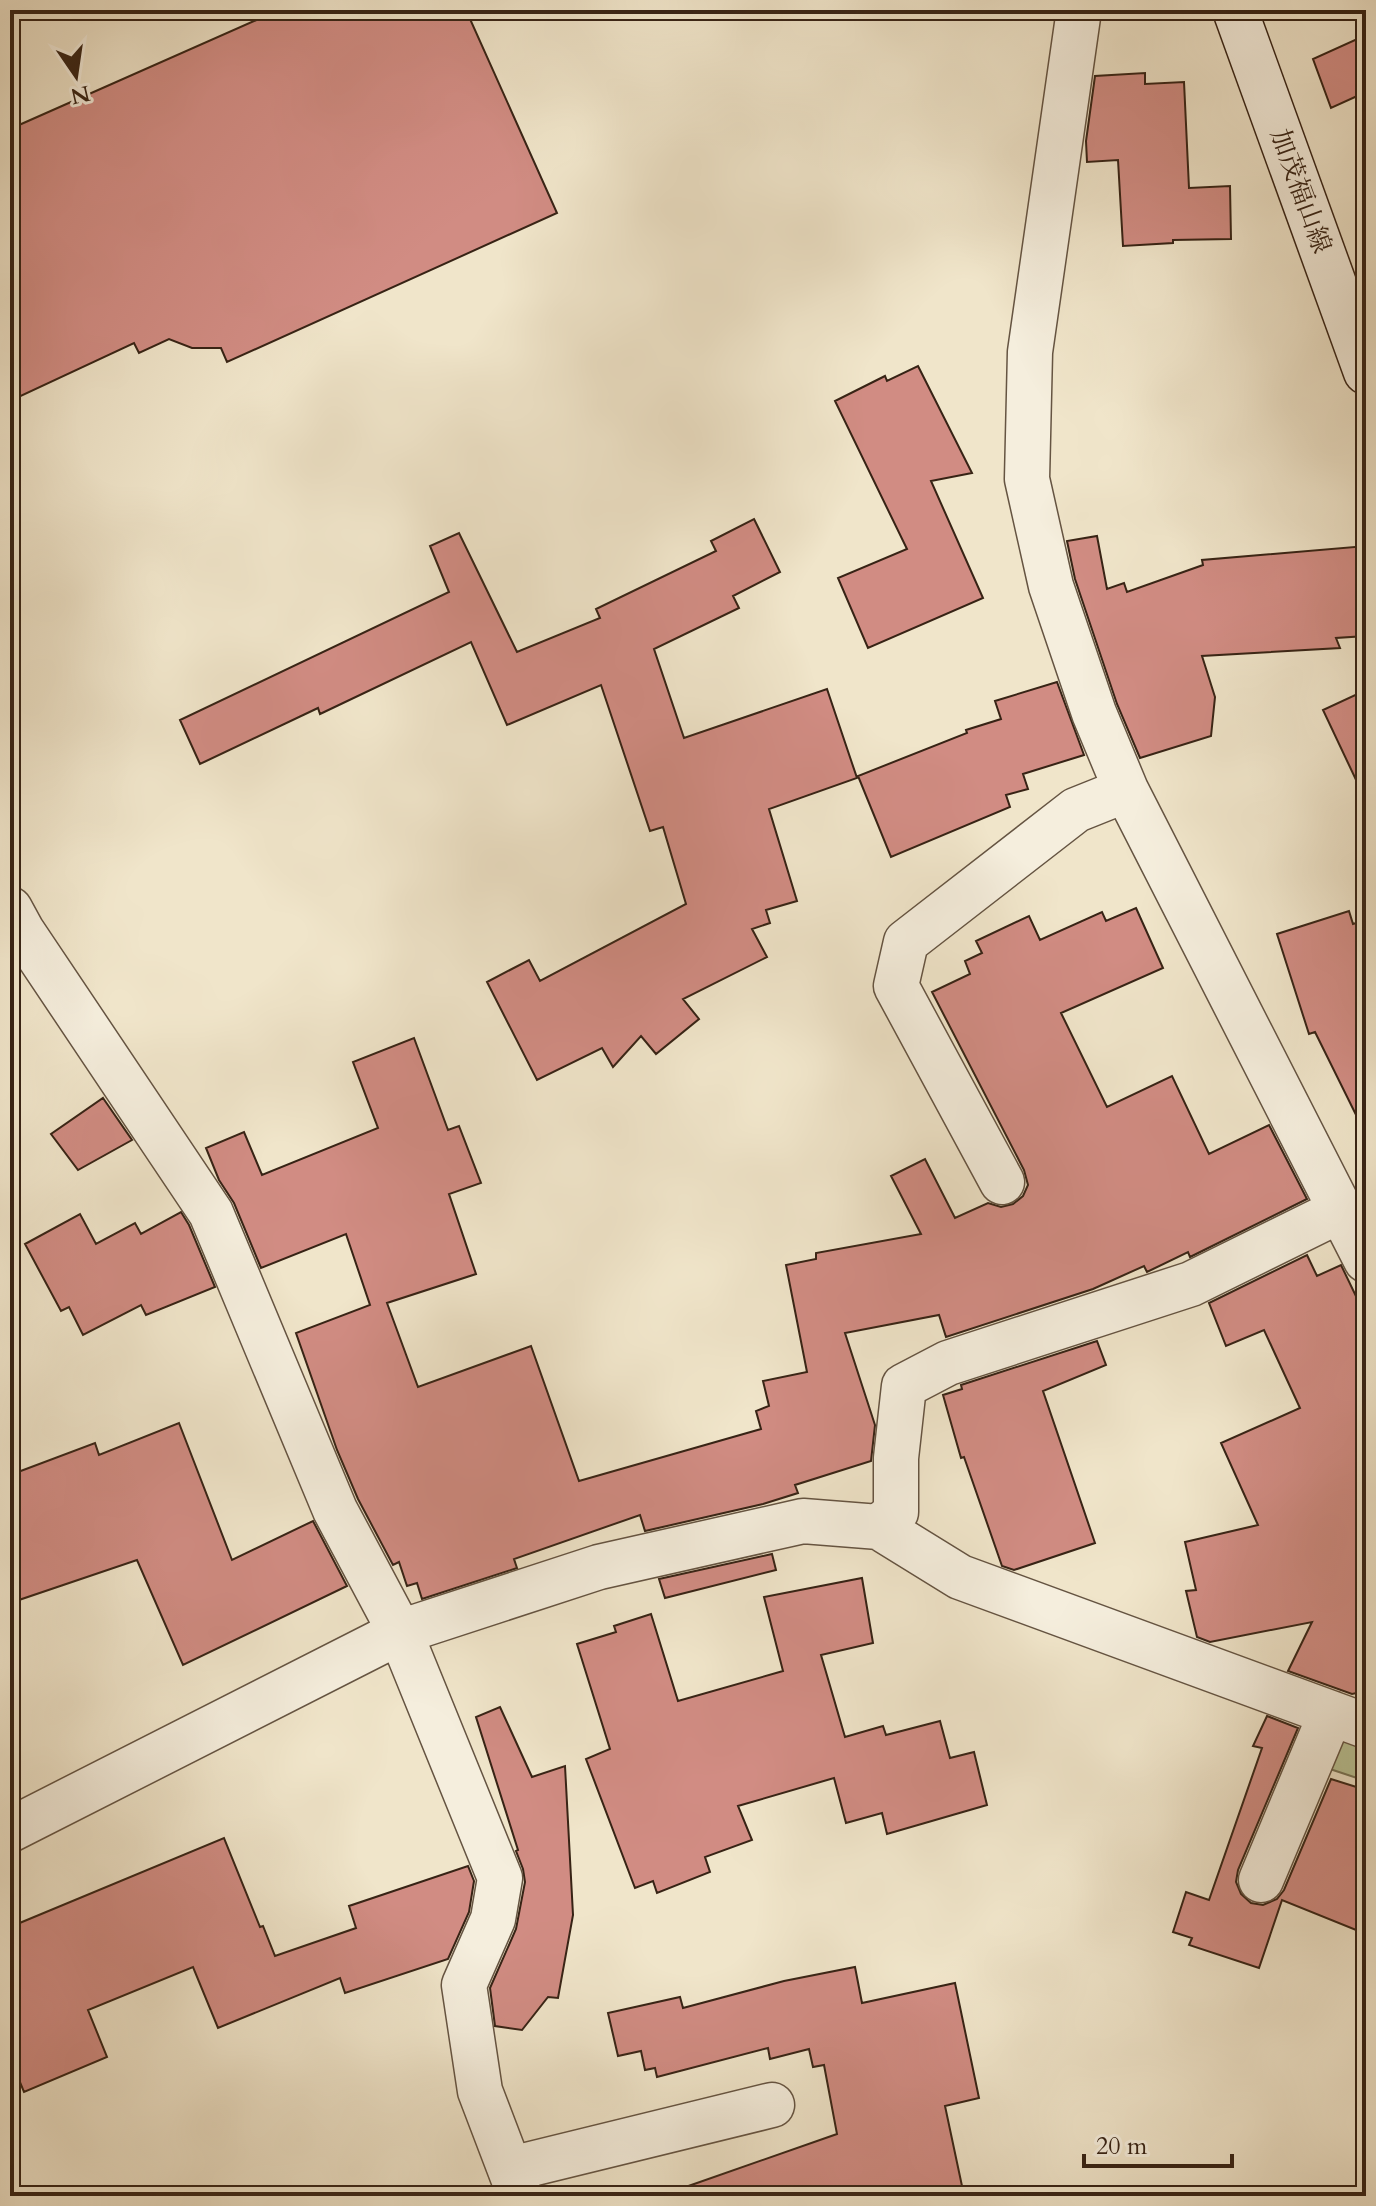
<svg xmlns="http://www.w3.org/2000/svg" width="1376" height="2206" viewBox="0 0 1376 2206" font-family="Cardo,'Noto Serif JP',serif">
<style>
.green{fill:#bac496;stroke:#787456;stroke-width:2}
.building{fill:#d18c83;stroke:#372315;stroke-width:2}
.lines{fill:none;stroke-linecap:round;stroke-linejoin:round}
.minor-casing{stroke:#655442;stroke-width:47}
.secondary-casing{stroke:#372315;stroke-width:47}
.minor{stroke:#f5eedd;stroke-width:44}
.secondary{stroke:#f5eedd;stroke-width:44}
.labels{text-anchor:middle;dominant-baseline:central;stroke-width:7;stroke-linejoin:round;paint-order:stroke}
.street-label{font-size:26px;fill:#372315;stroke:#f5eedd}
</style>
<rect width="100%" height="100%" fill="#f0e5ca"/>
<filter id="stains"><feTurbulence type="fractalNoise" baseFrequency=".0025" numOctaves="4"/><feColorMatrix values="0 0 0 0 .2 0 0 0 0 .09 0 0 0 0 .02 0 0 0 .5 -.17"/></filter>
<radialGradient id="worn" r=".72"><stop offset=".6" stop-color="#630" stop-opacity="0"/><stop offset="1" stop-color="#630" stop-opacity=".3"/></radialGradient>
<path class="green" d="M1337,1726L1366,1735V1781L1324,1767Z"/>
<path class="building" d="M279,10H466L557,213L227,362L221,348H192L169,339L139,353L134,343L10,401V129Z
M1366,35V92L1331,108L1313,59Z
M1145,73V84L1184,82L1189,188L1230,186L1231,239L1173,240V243L1123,246L1118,160L1087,162L1086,141L1095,76Z
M918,366L972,473L931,481L983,598L868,648L838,578L907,549L835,401L885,376L887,381Z
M754,519L780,572L733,596L739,608L654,649L684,738L827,689L857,778L769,809L797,901L766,910L770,923L752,929L767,957L683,999L699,1019L656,1054L641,1036L613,1067L602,1048L537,1080L487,982L529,960L540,981L686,904L663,827L650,831L601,685L507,725L471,642L320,714L318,708L200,764L180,720L449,592L430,546L459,533L517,652L600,618L596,609L716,551L711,541Z
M1097,536L1107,589L1124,583L1127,592L1203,565L1202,560L1366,546V636L1336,638L1340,648L1202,656L1215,697L1211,736L1140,758L1117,704L1075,579L1067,541Z
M1057,682L1084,755L1023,774L1028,789L1006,795L1010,807L891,857L858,776L967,733L966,730L1001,719L995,701Z
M1366,690V801L1323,710Z
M1136,908L1163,968L1061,1013L1107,1107L1172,1076L1209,1154L1269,1125L1307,1199L1190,1257L1188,1252L1147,1272L1144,1266L1093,1289L946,1337L939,1315L845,1333L875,1425L871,1461L795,1485L798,1493L763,1504L645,1531L640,1515L514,1559L517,1568L422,1599L417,1583L407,1586L399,1562L393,1565L358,1499L337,1450L296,1333L370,1305L346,1234L261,1268L234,1203L219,1180L206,1148L244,1132L262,1175L378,1128L353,1062L414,1038L448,1130L459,1126L481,1183L449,1194L476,1274L387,1303L418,1387L531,1346L579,1481L761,1429L756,1411L769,1406L763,1381L807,1372L786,1265L816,1259V1253L921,1234L891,1176L925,1159L955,1218L988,1203L1001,1207L1013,1204L1023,1196L1028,1185L1024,1170L932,992L970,974L965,961L982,953L976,941L1029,916L1040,940L1102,912L1106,921Z
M1349,911L1353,924L1366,920V1135L1315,1032L1309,1034L1277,934Z
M103,1098L132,1140L78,1170L51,1134Z
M181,1212L189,1225L215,1287L146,1315L141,1305L83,1335L69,1307L61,1311L25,1244L80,1214L96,1244L135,1223L141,1234Z
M1307,1255L1317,1276L1341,1265L1366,1317V1691L1352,1694L1288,1671L1312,1622L1210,1642L1197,1637L1186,1591L1196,1590L1185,1542L1258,1525L1221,1443L1300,1408L1264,1330L1226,1346L1209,1303Z
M1097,1341L1106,1365L1043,1391L1095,1543L1014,1570L1002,1566L964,1457L961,1458L943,1395L962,1389L961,1385Z
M179,1423L232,1560L313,1521L347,1586L183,1665L137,1560L10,1603V1475L95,1443L99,1455Z
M772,1554L776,1570L665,1598L659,1579Z
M862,1578L873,1643L821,1655L845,1737L883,1726L886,1735L940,1721L950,1758L974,1752L987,1805L887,1834L882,1813L846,1823L834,1778L738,1806L752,1840L705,1857L710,1872L657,1893L653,1881L635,1888L586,1759L610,1749L577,1644L616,1632L614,1626L651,1614L678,1701L783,1671L764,1597Z
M500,1707L532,1777L565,1766L573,1915L558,1998L548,1997L522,2030L495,2026L490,1988L516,1929L525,1882L523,1869L516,1851L518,1850L476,1717Z
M1267,1716L1298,1728L1238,1870L1236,1882L1241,1894L1251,1903L1263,1905L1277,1899L1284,1890L1331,1779L1366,1790V1934L1282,1900L1259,1968L1189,1945L1192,1938L1173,1932L1186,1892L1209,1900L1262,1748L1253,1746Z
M224,1838L260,1927L263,1926L275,1956L356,1928L349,1906L468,1866L474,1881L469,1912L448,1959L345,1993L340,1978L218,2028L193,1967L88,2010L107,2057L24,2092L10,2058V1927Z
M855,1967L862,2003L955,1983L979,2098L945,2106L962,2186L913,2196H678L677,2190L837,2134L824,2065L813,2067L809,2049L770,2059L768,2048L657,2077L655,2068L645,2070L641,2051L618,2056L608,2013L680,1997L683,2008L784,1981Z"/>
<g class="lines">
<g class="minor-casing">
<path id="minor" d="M1079,10L1030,352L1027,479L1051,586L1094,713L1126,790L1366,1260
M10,909L22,931L211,1213L335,1510L400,1632L500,1878L493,1919L464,1985L480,2091L520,2196
M1002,1182L896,986L906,942L1076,810L1126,790
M879,1527L896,1512V1458L904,1386L948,1363L1191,1284L1341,1210
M10,1830L400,1632L599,1567L803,1521L879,1527L960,1577L1366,1726
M1261,1880L1331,1713
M511,2169L772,2105"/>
</g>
<g class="secondary-casing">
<path id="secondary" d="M1235,10L1366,372"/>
</g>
<use href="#minor" class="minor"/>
<use href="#secondary" class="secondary"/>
</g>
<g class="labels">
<g class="street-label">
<text transform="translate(1301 191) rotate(70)">加茂福山線</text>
</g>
</g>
<rect width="1376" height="2206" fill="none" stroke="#f0e5ca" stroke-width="40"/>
<rect x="12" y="12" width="1352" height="2182" fill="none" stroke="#372315" stroke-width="4"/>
<rect x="20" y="20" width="1336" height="2166" fill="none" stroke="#372315" stroke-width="2"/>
<g transform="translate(76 76) rotate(167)" stroke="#f5eedd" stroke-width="6" paint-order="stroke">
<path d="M0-6L14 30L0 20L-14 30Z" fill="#372315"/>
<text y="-12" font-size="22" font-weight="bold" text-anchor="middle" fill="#372315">N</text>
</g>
<path d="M1084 2154v12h148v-12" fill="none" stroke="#372315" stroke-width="4"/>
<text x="1096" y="2154" font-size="24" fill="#372315" stroke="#f5eedd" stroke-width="6" paint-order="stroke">20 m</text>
<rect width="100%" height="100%" filter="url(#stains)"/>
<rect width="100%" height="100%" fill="url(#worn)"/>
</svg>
